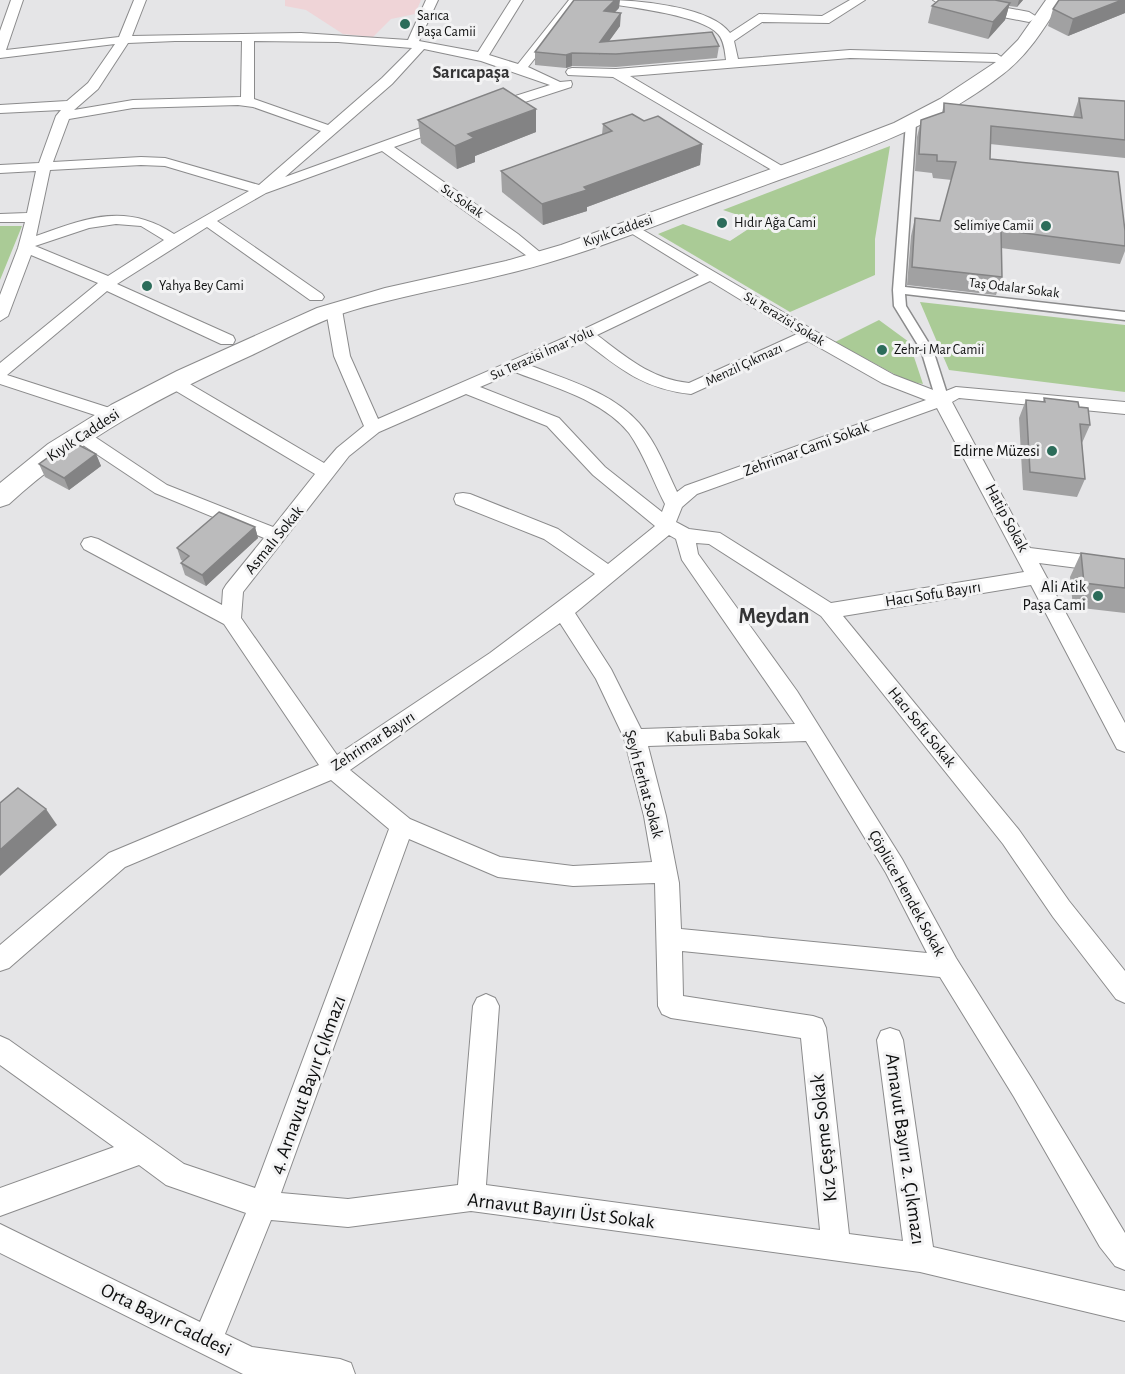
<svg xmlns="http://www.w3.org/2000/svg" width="1125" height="1374" viewBox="0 0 1125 1374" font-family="'Alegreya Sans',sans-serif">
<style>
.medical{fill:#efd4d7}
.green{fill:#aacb96}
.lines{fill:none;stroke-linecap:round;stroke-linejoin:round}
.pedestrian-casing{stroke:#8b8b8c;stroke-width:3}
.minor-casing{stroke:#8b8b8c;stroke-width:2}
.tertiary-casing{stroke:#8b8b8c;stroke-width:2}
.secondary-casing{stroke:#8b8b8c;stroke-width:2}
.pedestrian{fill:#fff;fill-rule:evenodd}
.minor{fill:#fff;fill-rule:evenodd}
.tertiary{fill:#fff;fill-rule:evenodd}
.secondary{fill:#fff;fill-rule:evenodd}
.wall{fill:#a1a1a2}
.shaded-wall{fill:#838384}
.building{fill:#bbbbbc;stroke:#838384;stroke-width:1.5}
.poi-dot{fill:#2c6c5a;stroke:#f3f3f4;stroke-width:2}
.labels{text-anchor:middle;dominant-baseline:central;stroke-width:6;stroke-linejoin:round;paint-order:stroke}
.far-poi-label{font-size:14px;fill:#0e0f0f;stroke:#f3f3f4;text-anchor:start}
.far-street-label{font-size:14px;fill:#0e0f0f;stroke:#f3f3f4}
.street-label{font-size:16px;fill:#0e0f0f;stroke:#f3f3f4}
.poi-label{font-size:16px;fill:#0e0f0f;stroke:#f3f3f4;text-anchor:end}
.far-district-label{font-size:18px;font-weight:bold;fill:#343435;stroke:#f3f3f4}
.near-street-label{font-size:20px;fill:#0e0f0f;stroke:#f3f3f4}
.district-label{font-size:22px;font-weight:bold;fill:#343435;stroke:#f3f3f4}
</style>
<rect width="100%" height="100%" fill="#e5e5e7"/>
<path class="medical" d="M285,0H421L415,14L391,19L373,37L343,34L306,10L285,6Z"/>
<path class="green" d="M890,146L875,239V275L790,312L658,234L683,224L730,241L759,222L723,210Z
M0,226H22L0,280Z
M920,302L1125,325V392L949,370Z
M879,320L909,342L923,384L907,381L835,342Z"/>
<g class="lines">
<g class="pedestrian-casing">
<path id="pedestrian" d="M911,120L916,123L905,287L1125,312V320L905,294L906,306L933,350L949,400L942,404L937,403L921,350L894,306L893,290L906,123Z"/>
</g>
<g class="minor-casing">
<path id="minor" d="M11,0H23L6,50L119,37L134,0H146L132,36L301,33L408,40L426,0H438L419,41L478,52L511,0H523L489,55L518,64L569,0H581L528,67L560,82L571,81L572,84L571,87L497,111H487L485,108L487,105L550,85L481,61L424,49L392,84L285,177L440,121H450L452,124L450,127L394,147L518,234L547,258L544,261H534L382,151L266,193L217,221L322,294L324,297L322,300H310L207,227L117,284L233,336L235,340L233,344H221L107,291L7,375L119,411L122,415L119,419H107L0,384V363L98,283L31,255L8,316L0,321V295L18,248L25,222H0V214L27,213L36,171L0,173V165L39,163L56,116L61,110L0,113V105L67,101L88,83L115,44L0,58V31ZM175,41H242L241,97L133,100L74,110L98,89L128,43ZM254,41L338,42L412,48L382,78L328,125L254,99ZM238,105L253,107L321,131L259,185L165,158L141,157L53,162L69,119L133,108ZM141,165L165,166L249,191L174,234C126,202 86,218 36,236L50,170ZM116,224L141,226L164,240L108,276L35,246L89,228Z
M605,0C636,0 711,6 730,33L759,14L822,16L850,0H865L829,23L762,22L734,41L738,59L850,50L997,54L1003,58L997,62L850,58L630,76L787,169L789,172L787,175L782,176L613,77L568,75L566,72L568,69L572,68L616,69L726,60C725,52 724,40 718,34C703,16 635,8 611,4Z
M631,223L815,331L894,375L941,393L956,387L1125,402V414L959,398L952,402L1030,548L1125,560V574L1039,563L1125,723V752L1117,749L1031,585L843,616L1019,830L1069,901L1125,971V1003L1116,999L1053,917L1003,844L821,616L709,544L696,543L698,554L797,691L902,859L956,958L1032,1079L1125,1233V1270L1115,1266L1100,1247L1014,1097L940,977L682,951L683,996L813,1016L822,1019L826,1028L849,1234L903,1241L877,1040L881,1031L890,1028L899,1031L903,1040L933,1247L1125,1291V1321L920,1272L471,1211L348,1227L271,1220L225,1334L252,1347L340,1359L351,1363L355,1374H243L0,1253V1224L200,1322L246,1213L166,1185L139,1165L0,1216V1188L114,1147L0,1065V1036L9,1040L184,1164L255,1188L389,829L331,780L125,867L9,968L0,971V945L109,853L319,765L224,624L84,549L81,544L84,539L91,537L98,539L222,605L223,590L226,585L264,538L155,493L74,439L71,435L74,431H86L167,485L273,527L315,474L166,385L164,381L166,377H178L324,463L337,448L364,426L334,356L326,310L328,307L334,305L342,310L350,356L378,419L580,331L699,275L626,230L624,227L626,224ZM710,281L797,334L689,383C651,379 626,357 597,335ZM584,341C620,369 644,389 691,394L808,341L882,383L926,400L685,486L677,492C666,469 656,442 639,423C612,392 567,380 529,365ZM515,372C553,387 603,400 629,433C644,454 653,481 665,504L662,512L605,467L559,418L480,387ZM466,394L547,426L593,475L655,526L608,564L558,529L470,494L463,493L456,494L454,499L456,504L544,539L595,574L490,653L337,755L241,618L243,592L349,456L379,432ZM937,408L1024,572L831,603L720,533L689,529L676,522L682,507L697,494ZM669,535L676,539L682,560L795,724L641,729L611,669L575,613ZM560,623L596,679L624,738L644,816L652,862L573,866L500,857L410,819L350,770ZM806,741L886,873L927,953L681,929L679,883L666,816L648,746ZM409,839L498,877L573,886L655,883L658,1006L662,1014L671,1018L801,1038L820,1230L486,1185L499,1006L495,998L486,994L477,998L473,1006L458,1185L348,1199L281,1193Z"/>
</g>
<g class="tertiary-casing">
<path id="tertiary" d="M933,0H965L1029,12L1037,17L1029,22L941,5Z"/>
</g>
<g class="secondary-casing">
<path id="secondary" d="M1046,0H1062C1045,27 1029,54 1003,74C926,135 828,161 738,195C665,221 593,252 518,271C461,286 401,295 344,313C312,324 282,341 252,355C164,395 81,438 9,504L0,507V483L48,444L111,405L177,371L317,308L385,288L506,261L561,245L821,151L894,123L940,99L996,62L1018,40Z"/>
</g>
<use href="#pedestrian" class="pedestrian"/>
<use href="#minor" class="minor"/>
<use href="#tertiary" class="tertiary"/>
<use href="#secondary" class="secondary"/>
</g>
<path class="wall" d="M939,0H1023L1017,7L1009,6L1005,20L988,39L928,23L932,6Z
M1125,0V13L1068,36L1048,26L1053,9Z
M619,8L615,12L620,26L609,41L719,46L717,58L616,67L572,66L566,68L535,65V52Z
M1079,98L1125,101V158L990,144V159L1125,231V251L1120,264L1001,248L1002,277L996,295L907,285L911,236L915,218L940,221L952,180L933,178L932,173L915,171L917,137L921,120L942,113L944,103L1073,117Z
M418,120L536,132L475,156V162L457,169L421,143Z
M644,121L702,144L700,165L587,207V211L543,225L502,192L501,171L602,135L603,124Z
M1044,398L1079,407L1090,425L1082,443L1085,479L1077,497L1023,490L1019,418L1026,400L1043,402Z
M96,454L101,466L69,490L45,477L39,464Z
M255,527L258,538L206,586L185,575L181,563L183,561L181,560L177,548Z
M1081,553L1125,559V613L1073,607L1070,577Z"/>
<path class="shaded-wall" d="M615,0H620L619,8L604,23V11Z
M1019,0H1023L1017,7Z
M1122,0H1125V13L1068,36L1073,19Z
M1010,3L1005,20L988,39L993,22Z
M621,13L620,26L599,55L600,42Z
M572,53V66L566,68V55Z
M536,109V132L475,156V162L457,169L455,146L468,134Z
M702,144L700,165L587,207V211L543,225L542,204L584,187Z
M96,454L101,466L69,490L64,478Z
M255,527L258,538L206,586L202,575Z
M46,809L57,825L0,876V850Z"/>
<path class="building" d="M574,0H615L604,11L621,13L600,42L712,32L719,46L616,54L572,53L566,55L535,52Z
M939,0H995L1010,3L993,22L932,6Z
M1059,0H1122L1073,19L1053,9Z
M503,88L536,109L468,134L474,138L455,146L418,120Z
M1079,98L1125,101V140L991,126L990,159L1118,172L1125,231V246L1001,230L1002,277L912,267L915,218L940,221L956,162L937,161V155L919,154L921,120L944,112V103L1082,118Z
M632,114L644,121L658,116L702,144L584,187L587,190L542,204L501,171L612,131L603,124Z
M1044,398L1078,402L1079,407L1088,408L1090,425L1080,424L1085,479L1030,472L1026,400L1045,402Z
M71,441L96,454L64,478L39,464Z
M219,512L255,527L202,575L181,563L189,556L177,548Z
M1081,553L1125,559V588L1084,583Z
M18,788L46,809L0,850V803Z"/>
<g class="poi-dot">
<circle cx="405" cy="24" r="6"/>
<circle cx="722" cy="223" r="6"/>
<circle cx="1046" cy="226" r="6"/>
<circle cx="147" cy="286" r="6"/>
<circle cx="882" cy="350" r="6"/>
<circle cx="1052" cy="451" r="6"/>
<circle cx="1098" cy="596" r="6"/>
</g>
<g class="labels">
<g class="far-poi-label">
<text x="417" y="16">Sarıca<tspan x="417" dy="16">Paşa Camii</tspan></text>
<text x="734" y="223">Hıdır Ağa Cami</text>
<text x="1034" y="226" text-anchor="end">Selimiye Camii</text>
<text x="159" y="286">Yahya Bey Cami</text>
<text x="894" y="350">Zehr-i Mar Camii</text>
</g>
<g class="far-street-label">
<text transform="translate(462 201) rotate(35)">Su Sokak</text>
<text transform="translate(618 231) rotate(-19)">Kıyık Caddesi</text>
<text transform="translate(1014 288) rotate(7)">Taş Odalar Sokak</text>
<text transform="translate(784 319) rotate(31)">Su Terazisi Sokak</text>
<text transform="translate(542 354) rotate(-24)">Su Terazisi İmar Yolu</text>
<text transform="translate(744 365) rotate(-25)">Menzil Çıkmazı</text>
</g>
<g class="street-label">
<text transform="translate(83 435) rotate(-33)">Kıyık Caddesi</text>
<text transform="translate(806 449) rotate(-20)">Zehrimar Cami Sokak</text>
<text transform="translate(1007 518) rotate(62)">Hatip Sokak</text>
<text transform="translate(274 540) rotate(-51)">Asmalı Sokak</text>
<text transform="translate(933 594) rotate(-9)">Hacı Sofu Bayırı</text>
<text transform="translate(922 727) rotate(51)">Hacı Sofu Sokak</text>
<text transform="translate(723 735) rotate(-2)">Kabuli Baba Sokak</text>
<text transform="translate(373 741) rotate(-33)">Zehrimar Bayırı</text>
<text transform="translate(644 784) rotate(75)">Şeyh Ferhat Sokak</text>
<text transform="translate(907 893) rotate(61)">Çöplüce Hendek Sokak</text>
</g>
<g class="poi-label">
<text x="1040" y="451">Edirne Müzesi</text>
<text x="1086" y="587">Ali Atik<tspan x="1086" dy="18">Paşa Cami</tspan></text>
</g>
<g class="far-district-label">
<text x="471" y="73">Sarıcapaşa</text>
</g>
<g class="near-street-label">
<text transform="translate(308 1085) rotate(-70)">4. Arnavut Bayır Çıkmazı</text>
<text transform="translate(824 1138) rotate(-96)">Kız Çeşme Sokak</text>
<text transform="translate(905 1149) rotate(82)">Arnavut Bayırı 2. Çıkmazı</text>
<text transform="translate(561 1211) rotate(7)">Arnavut Bayırı Üst Sokak</text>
<text transform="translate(166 1320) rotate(26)">Orta Bayır Caddesi</text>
</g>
<g class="district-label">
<text x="774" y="616">Meydan</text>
</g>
</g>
</svg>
